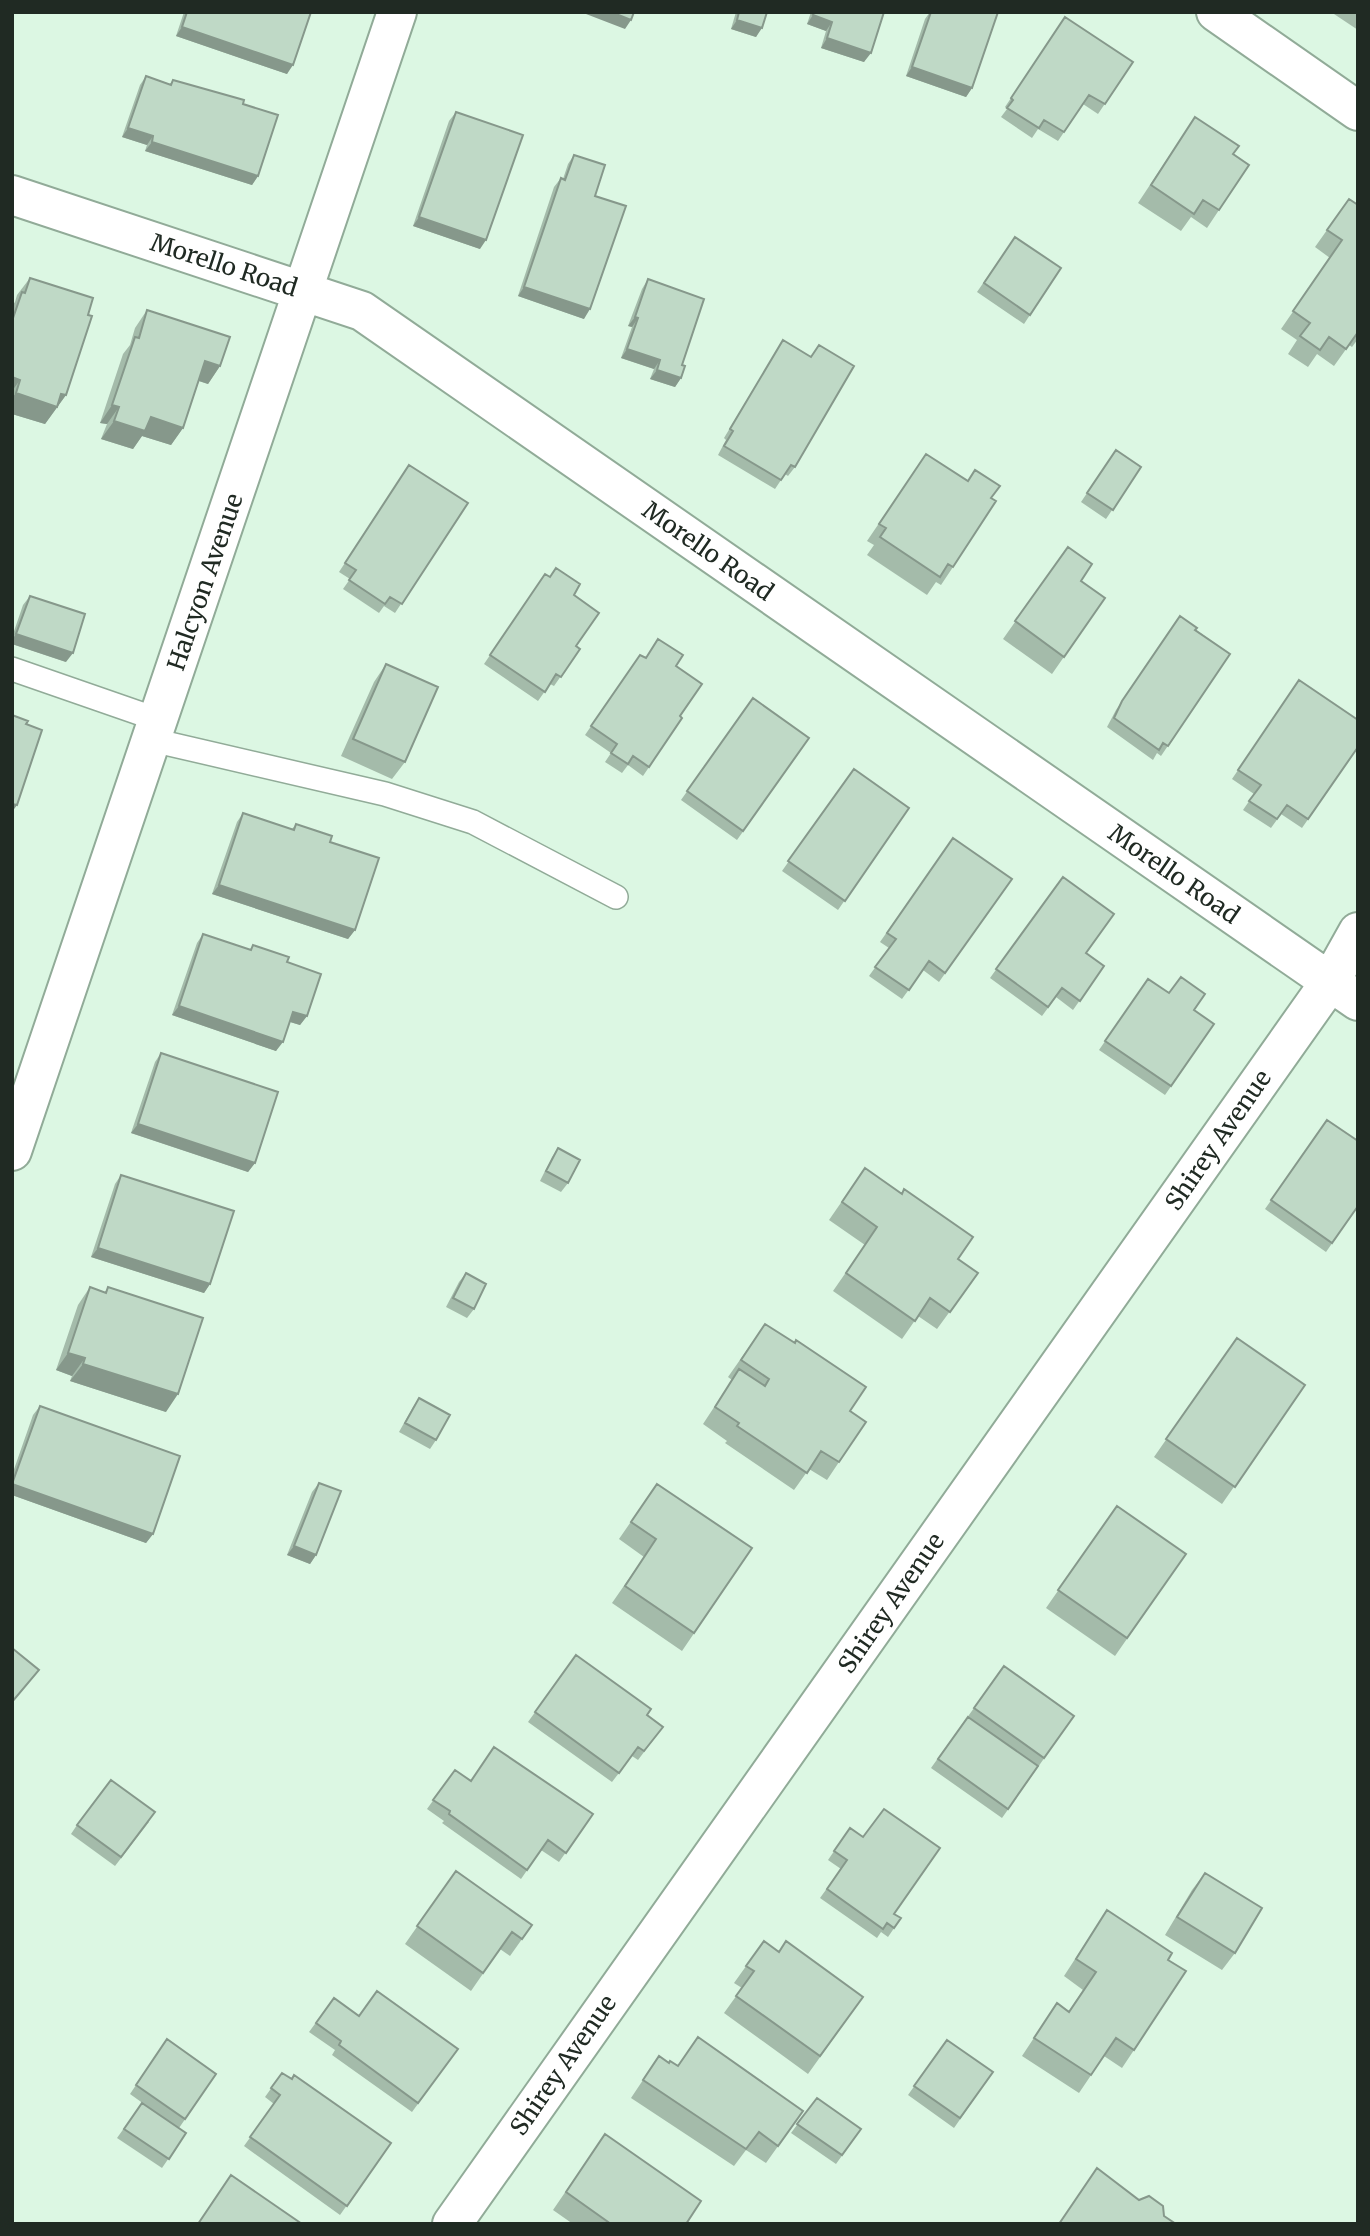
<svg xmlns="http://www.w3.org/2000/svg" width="1370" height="2236" viewBox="0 0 1370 2236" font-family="Merriweather,serif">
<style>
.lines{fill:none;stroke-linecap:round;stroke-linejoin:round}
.service-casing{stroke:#91ab98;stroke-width:26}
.minor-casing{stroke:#91ab98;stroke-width:42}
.service{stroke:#fff;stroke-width:23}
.minor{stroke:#fff;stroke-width:38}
.wall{fill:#a4bbaa}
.shaded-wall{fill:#86988b}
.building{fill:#bfd9c6;stroke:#86988b;stroke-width:2}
.labels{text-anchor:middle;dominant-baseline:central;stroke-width:5;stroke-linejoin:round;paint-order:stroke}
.street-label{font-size:24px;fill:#202a23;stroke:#fff}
</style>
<rect width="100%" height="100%" fill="#dcf7e3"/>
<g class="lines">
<g class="service-casing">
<path id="service" d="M12,669L159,720
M152,740L385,794L473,822L616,897"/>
</g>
<g class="minor-casing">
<path id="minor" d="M1216,12L1358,111
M12,195L362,311L1358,1001
M12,1151L397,12
M452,2224L1330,982L1358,932"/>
</g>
<use href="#service" class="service"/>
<use href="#minor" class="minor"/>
</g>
<path class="wall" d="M184,12H311L287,74L176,36Z
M736,12H767L756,37L731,29Z
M811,12H884L864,62L821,48L826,31L807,24Z
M930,12H998L972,88L966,97L906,76L925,19Z
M1331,12H1358V30Z
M1065,17L1133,62L1098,114L1083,104L1058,141L1038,129L1032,138L1001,117L1007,109L1005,107Z
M146,76L170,84L173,80L243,104L258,176L252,185L145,151L147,145L122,137L140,85Z
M456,112L480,249L413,226L449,121Z
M1195,117L1233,154L1219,210L1207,228L1191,217L1181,231L1138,203Z
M574,155L595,196L584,319L518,296L554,187L561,178L563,179L568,164Z
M1349,199L1358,205V339L1352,347L1349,345L1334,366L1317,354L1308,367L1288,354L1297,340L1281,329L1330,258L1315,247Z
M1015,237L1061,268L1024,324L977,292Z
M30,278L88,315L66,395L45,424L12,414V306L15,302L17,295Z
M648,279L682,365L681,378L675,387L650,379L654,369L621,358L632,327L628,326L642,289Z
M147,310L220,366L208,384L199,381L183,428L171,445L142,436L133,449L101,439L107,424L100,423L123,354L130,345L135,328Z
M783,340L795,467L788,476L785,474L775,489L718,455L726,440L724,438Z
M1116,450L1141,467L1106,519L1081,502Z
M926,454L991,498L953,567L941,585L936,582L927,595L867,555L874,545L867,541Z
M409,465L468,503L395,613L384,606L379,613L343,589L350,579L339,572Z
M1068,547L1081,581L1105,598L1052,674L1003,639Z
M545,574L574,595L576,646L580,649L554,686L550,684L538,701L484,664Z
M30,596L66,662L12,644V637L23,605Z
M1180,616L1196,630L1230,654L1161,756L1157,753L1153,760L1107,727L1116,710Z
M640,655L645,658L676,666L680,716L682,718L643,776L628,765L622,773L605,762L611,753L585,735Z
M386,664L405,762L392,779L341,756L374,682Z
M1299,680L1358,747L1302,828L1281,814L1271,828L1243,810L1254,794L1232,779Z
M753,698L803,747L737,840L681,800Z
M854,769L909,808L838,910L782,871Z
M243,813L292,829L296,824L330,842L355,930L348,939L212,894L237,822Z
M953,838L1012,879L939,982L923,970L902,999L869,976L889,948L880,942Z
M1063,877L1086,953L1104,966L1073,1010L1056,997L1042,1016L990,978Z
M203,934L250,950L253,945L287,962L307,1016L300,1025L290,1022L276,1051L172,1015L197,943Z
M1148,979L1214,1024L1165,1095L1099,1050Z
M161,1053L255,1163L248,1172L131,1133L155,1062Z
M1327,1120L1358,1206L1326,1252L1265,1209Z
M558,1148L568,1183L561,1192L540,1181L552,1157Z
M865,1168L958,1259L978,1273L937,1329L918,1316L902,1339L833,1291L865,1245L829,1220Z
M121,1175L210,1284L204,1293L91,1257L115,1184Z
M466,1273L474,1309L467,1318L446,1307L459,1282Z
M90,1287L105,1292L108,1287L166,1412L70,1381L72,1376L56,1370L78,1305Z
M765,1324L850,1411L839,1462L827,1480L809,1469L794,1490L725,1443L727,1441L703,1424L732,1380L728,1377Z
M1237,1338L1305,1385L1222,1504L1154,1457Z
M419,1398L436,1440L430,1449L399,1432L413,1407Z
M40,1406L153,1534L146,1543L12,1495V1475L33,1415Z
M319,1483L316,1555L310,1564L287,1555L312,1492Z
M657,1484L752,1548L682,1651L612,1603L644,1557L619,1539Z
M1117,1506L1186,1554L1115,1656L1046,1608Z
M576,1655L647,1715L663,1727L638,1760L632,1756L612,1782L528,1722Z
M974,1708L1074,1716L1002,1818L931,1768Z
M455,1770L471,1781L593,1814L559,1862L541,1850L521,1879L442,1823L444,1821L427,1809Z
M149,1822L115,1866L71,1834L77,1825Z
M850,1828L863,1837L894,1914L901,1918L888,1937L881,1932L877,1938L820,1898L841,1869L828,1860Z
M456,1871L532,1925L510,1956L500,1949L471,1991L405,1944Z
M1205,1873L1235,1953L1222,1970L1165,1935L1192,1890Z
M1107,1910L1168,1960L1134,2050L1122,2068L1104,2056L1079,2093L1022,2056L1057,2003L1069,2011L1083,1990L1064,1976Z
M764,1941L778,1951L863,1997L808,2074L724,2013L742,1988L734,1983Z
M334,1998L359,2016L458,2049L412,2112L332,2055L335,2050L309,2032Z
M167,2039L216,2074L179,2128L186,2133L162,2168L117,2138L142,2103L151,2109L130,2094Z
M947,2040L993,2072L954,2128L908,2095Z
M659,2056L669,2063L670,2061L678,2066L803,2111L766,2163L746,2150L734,2166L631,2098Z
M282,2073L391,2143L340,2215L244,2146L274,2104L265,2097Z
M817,2098L861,2129L836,2164L791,2133Z
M605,2134L686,2224H573L553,2210Z"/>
<path class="shaded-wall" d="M588,12H611L631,20L625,29L586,14Z
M813,15L832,22L826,31L807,24Z
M737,20L762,28L756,37L731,29Z
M182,27L293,65L287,74L176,36Z
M827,38L871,53L864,62L821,48Z
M912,67L972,88L966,97L906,76Z
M128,128L153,136L147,145L122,137Z
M152,142L258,176L252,185L145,151Z
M419,217L486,240L480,249L413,226Z
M524,287L590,309L584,319L518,296Z
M635,317L638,318L632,327L628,326Z
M627,349L660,360L654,369L621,358Z
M205,361L220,366L208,384L193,379Z
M657,370L681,378L675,387L650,379Z
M12,377L20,380L12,391Z
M16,393L61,394L66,395L45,424L12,414V398Z
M112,405L119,407L107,424L100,423Z
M151,417L183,428L171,445L142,436L133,449L101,439L114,421Z
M16,634L73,653L66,662L12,644V640Z
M12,804L17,805L12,812Z
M219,885L355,930L348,939L212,894Z
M179,1006L283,1042L276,1051L172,1015Z
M293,1012L307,1016L300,1025L287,1021Z
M138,1124L255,1163L248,1172L131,1133Z
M98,1248L210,1284L204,1293L91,1257Z
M68,1353L85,1358L72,1376L56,1370Z
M83,1364L178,1394L166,1412L70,1381Z
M12,1484L153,1534L146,1543L12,1495Z
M294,1546L316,1555L310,1564L287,1555Z"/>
<path class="building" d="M187,12H311L293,65L182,27Z
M611,12H634L631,20Z
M739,12H767L762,28L737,20Z
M814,12H884L871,53L827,38L832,22L813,15Z
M931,12H998L972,88L912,67Z
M1065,17L1133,62L1105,104L1089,95L1064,132L1044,120L1039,128L1007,108L1013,100L1011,98Z
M146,76L171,85L173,80L244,100L243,104L278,115L258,176L152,142L153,136L128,128Z
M456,112L523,135L486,240L419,217Z
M1195,117L1239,146L1233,154L1249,165L1219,210L1203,200L1194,214L1151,185Z
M574,155L605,165L595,196L626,206L590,309L524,287L561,178L565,180Z
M1349,199L1358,205V332L1346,349L1329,337L1320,350L1300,336L1310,323L1293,311L1342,240L1327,230Z
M1015,237L1061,268L1030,315L984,283Z
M30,278L93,298L88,315L92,316L66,395L61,394L57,407L16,393L20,380L12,377V321L22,292L25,293Z
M648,279L704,299L682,365L685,366L681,378L657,370L660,360L627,349L638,318L635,317Z
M147,310L230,337L220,366L205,361L183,428L151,417L145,431L114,421L119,407L112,405L135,337L139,338Z
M783,340L811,357L819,345L854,366L795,467L791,465L781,480L724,446L733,431L730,429Z
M1116,450L1141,467L1113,510L1087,493Z
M926,454L968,481L975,470L1000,486L991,498L996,501L953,567L948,564L940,577L880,537L886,528L879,524Z
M409,465L468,503L402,604L390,597L385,604L349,580L356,570L345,563Z
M1068,547L1092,564L1081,581L1105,598L1064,657L1015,621Z
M556,568L580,584L574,595L599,613L576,646L580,649L561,677L556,674L545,692L490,655L545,574L550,577Z
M30,596L85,614L73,653L16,634Z
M1180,616L1197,628L1195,630L1230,654L1168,746L1163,743L1159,750L1114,718L1122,701Z
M658,639L683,655L676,666L702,684L680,716L682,718L649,767L633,756L628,764L611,753L617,744L591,726L640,655L646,658Z
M386,664L438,687L405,762L353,739Z
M1299,680L1358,720V747L1308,819L1287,805L1277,819L1249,801L1261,785L1238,770Z
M753,698L809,738L743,831L687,791Z
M12,715L28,721L26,724L42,730L17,805L12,804Z
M854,769L909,808L845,901L788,861Z
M243,813L294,830L296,824L332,836L330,842L379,858L355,930L219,885Z
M953,838L1012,879L945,973L929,961L909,990L875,967L896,939L887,933Z
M1063,877L1114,914L1086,953L1104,966L1080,1001L1062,988L1048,1007L996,969Z
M203,934L251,950L253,945L289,957L287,962L321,974L307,1016L293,1012L283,1042L179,1006Z
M1181,977L1205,994L1194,1010L1214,1024L1171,1086L1105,1041L1148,979L1169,993Z
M161,1053L278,1092L255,1163L138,1124Z
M1327,1120L1358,1141V1206L1332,1243L1271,1200Z
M558,1148L580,1160L568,1183L546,1171Z
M865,1168L902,1194L904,1189L973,1237L958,1259L978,1273L950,1312L930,1298L915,1321L846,1273L877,1227L842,1202Z
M121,1175L234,1211L210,1284L98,1248Z
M466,1273L486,1284L474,1309L453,1298Z
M90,1287L106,1293L108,1287L203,1318L178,1394L83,1364L85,1358L68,1353Z
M765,1324L795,1343L796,1340L866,1387L850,1411L866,1422L839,1462L821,1451L807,1473L737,1426L739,1423L715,1407L739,1369L765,1386L769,1379L741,1360Z
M1237,1338L1305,1385L1235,1487L1166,1439Z
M419,1398L450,1415L436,1440L405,1423Z
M40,1406L180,1456L153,1534L12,1484Z
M319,1483L341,1491L316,1555L294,1546Z
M657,1484L752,1548L694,1633L625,1586L656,1539L631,1522Z
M1117,1506L1186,1554L1127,1638L1058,1590Z
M12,1648L39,1670L12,1702Z
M576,1655L651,1709L647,1715L663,1727L644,1751L638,1747L619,1773L535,1712Z
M1004,1666L1074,1716L1044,1758L974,1708Z
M968,1717L1038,1766L1008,1809L938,1759Z
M494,1747L593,1814L566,1853L548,1840L527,1870L449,1814L450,1811L433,1800L455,1770L471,1781Z
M111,1780L155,1812L121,1857L77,1825Z
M884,1809L940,1848L894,1914L901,1918L894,1928L887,1923L883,1929L827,1889L847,1860L834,1851L850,1828L863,1837Z
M456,1871L532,1925L522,1939L512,1932L483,1973L417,1926Z
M1205,1873L1262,1908L1235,1953L1177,1917Z
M1107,1910L1172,1953L1168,1960L1186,1971L1134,2050L1116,2038L1091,2075L1034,2038L1057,2003L1069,2012L1096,1972L1076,1959Z
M764,1941L779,1952L786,1941L863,1997L820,2056L736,1996L754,1971L746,1966Z
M377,1991L458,2049L418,2103L339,2045L341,2041L316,2023L334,1998L359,2016Z
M698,2037L803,2111L778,2146L759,2132L746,2149L643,2080L659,2056L669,2063L670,2061L678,2066Z
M167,2039L216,2074L185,2119L136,2085Z
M947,2040L993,2072L960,2118L914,2086Z
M282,2073L292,2079L294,2075L391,2143L347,2206L250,2137L280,2095L271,2088Z
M817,2098L861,2129L842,2155L797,2124Z
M142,2103L186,2133L169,2159L124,2129Z
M605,2134L701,2201L686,2224H611L566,2192Z
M1097,2168L1139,2200L1149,2196L1163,2206L1164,2216L1176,2224H1059Z
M231,2175L302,2224H198Z"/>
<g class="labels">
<g class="street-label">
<text transform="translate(224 265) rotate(18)">Morello Road</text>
<text transform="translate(708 551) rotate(35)">Morello Road</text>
<text transform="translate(205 582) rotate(-71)">Halcyon Avenue</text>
<text transform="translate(1174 874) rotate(35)">Morello Road</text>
<text transform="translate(1218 1140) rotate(-55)">Shirey Avenue</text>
<text transform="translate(891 1603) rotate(-55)">Shirey Avenue</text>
<text transform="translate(563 2065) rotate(-55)">Shirey Avenue</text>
</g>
</g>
<rect width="1370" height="2236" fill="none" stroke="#202a23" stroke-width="28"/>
</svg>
